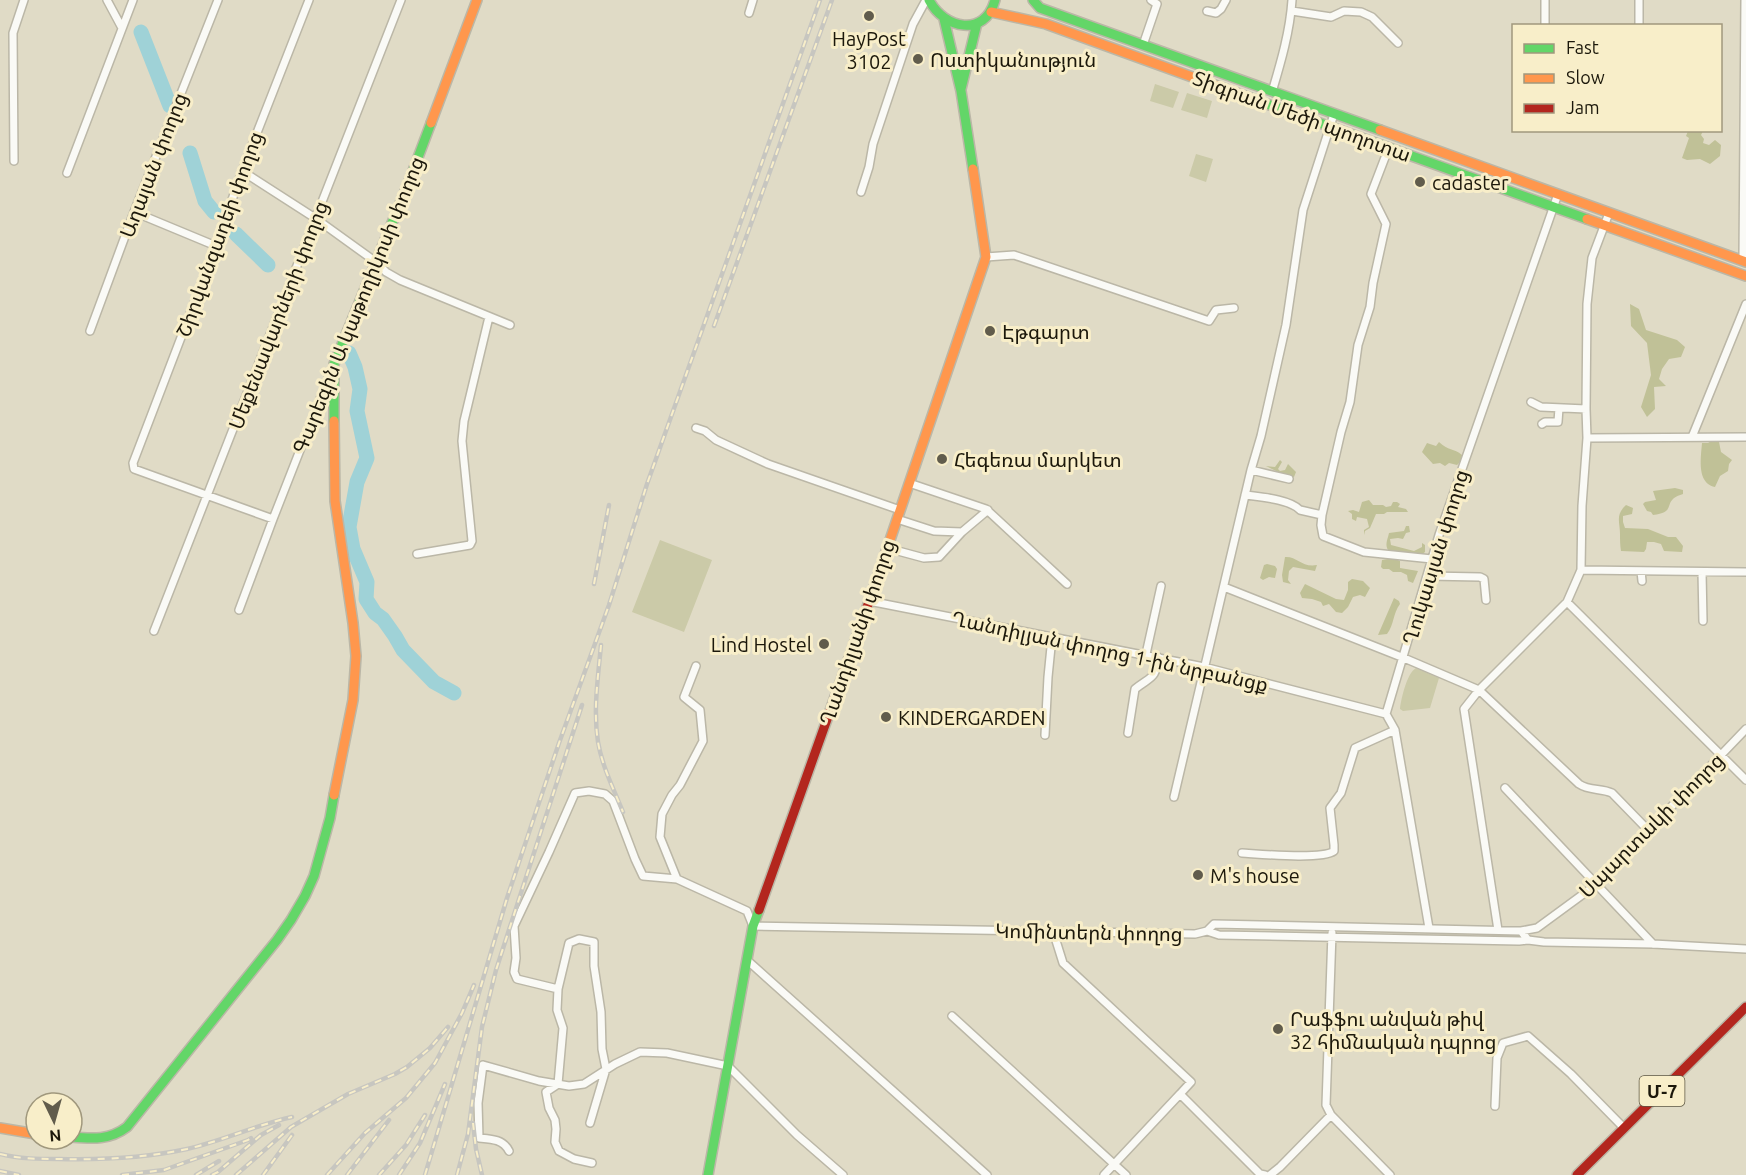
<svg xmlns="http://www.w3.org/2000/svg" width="1746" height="1175" viewBox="0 0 1746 1175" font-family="Ubuntu,'Noto Sans Armenian',sans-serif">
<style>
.green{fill:#cbcaa8}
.forest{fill:#c0c197}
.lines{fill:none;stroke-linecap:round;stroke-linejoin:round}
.river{stroke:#9fd2d7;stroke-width:15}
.street-casing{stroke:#bbb7a7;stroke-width:10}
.fast-casing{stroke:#bbb7a7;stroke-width:12}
.slow-casing{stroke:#bbb7a7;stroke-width:12}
.jam-casing{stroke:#bbb7a7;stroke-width:12}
.street{stroke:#fafaf6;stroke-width:7}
.fast{stroke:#63d668;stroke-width:9}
.slow{stroke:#ff974d;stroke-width:9}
.jam{stroke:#b3261e;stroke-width:9}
.rail-casing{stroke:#c7c6c0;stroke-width:4.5}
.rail{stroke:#f8eec9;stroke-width:2;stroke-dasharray:7;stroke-linecap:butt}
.poi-dot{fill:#615c4c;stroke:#f8eec9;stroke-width:2}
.labels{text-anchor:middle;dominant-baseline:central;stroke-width:6;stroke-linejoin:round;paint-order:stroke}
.shield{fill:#f8eec9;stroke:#5e5844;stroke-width:1.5}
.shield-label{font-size:18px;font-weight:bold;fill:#1c180b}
.poi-label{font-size:20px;fill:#1c180b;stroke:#f8eec9;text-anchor:start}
.street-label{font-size:20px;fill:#1c180b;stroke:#f8eec9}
</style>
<rect width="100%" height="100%" fill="#e0dbc6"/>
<path class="green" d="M1155,84L1179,92L1173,108L1150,101Z
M1187,93L1212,101L1207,118L1181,110Z
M1196,154L1213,159L1206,182L1189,176Z
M660,540L712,560L684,632L632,612Z
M1416,668L1439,678L1430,708L1403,711L1400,709C1401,699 1407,673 1416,668Z"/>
<path class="forest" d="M1688,131H1703L1701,135L1704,139L1703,143L1709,145L1715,140L1721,145L1720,156L1710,164L1700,159L1687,160L1682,158L1689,138L1686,136Z
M1630,304L1639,309L1646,330L1677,340L1685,347L1681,357L1669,359L1662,369L1659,379L1666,386L1654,387L1655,409L1647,417L1641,407L1651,375L1647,343L1631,326Z
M1713,440L1719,442L1721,452L1732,460L1729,464L1728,471L1720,476L1715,487C1696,483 1701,457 1702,443H1708Z
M1439,442C1448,451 1454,448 1462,455V460L1457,465L1449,463L1445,466L1440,463L1433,464L1422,452L1427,443L1436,446Z
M1280,460L1282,462L1278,469L1280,471L1285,470L1288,464L1296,472L1294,477L1284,475L1266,466L1275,467Z
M1675,488L1683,490V494C1660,501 1679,512 1653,515L1651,512L1647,511L1643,504L1645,502L1656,500L1653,491Z
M1369,500L1373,505H1383L1386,507L1391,506L1393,502H1397L1400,504L1398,507L1406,509L1408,512H1387L1384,514H1376L1370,528L1365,531L1364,535V530L1369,527L1367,519L1357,517L1356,521L1352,519V514L1348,511L1353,510L1359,512L1362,502Z
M1626,505L1633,508L1632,514L1623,516V522L1625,528L1648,529L1668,537H1676L1683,546L1682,552L1664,551L1661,544L1654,542H1647L1646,549L1644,552L1621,551C1620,545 1620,540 1620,534C1620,522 1615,515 1626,505Z
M1406,526H1409L1410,532L1406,533L1403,539L1398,538L1390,539L1391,545L1414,551L1422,547V543L1425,545V552L1421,555L1390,553C1384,545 1387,542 1389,533L1404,531Z
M1285,557C1297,556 1302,568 1317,565L1315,571L1293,567L1289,571L1288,580L1291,584L1283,582L1282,575Z
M1394,558L1400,561V568L1418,571L1413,583L1408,581L1407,575L1401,572H1393L1389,569H1383L1381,567L1382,560Z
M1267,564L1275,566L1277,569L1275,578L1269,577L1263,580L1260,578L1264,565Z
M1352,579L1363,581L1370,588L1365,597L1360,595L1353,597L1348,607L1342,613L1336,612L1329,604L1323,606L1321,602L1312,599L1302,598L1300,593L1305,584L1336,599L1344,600L1348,590V582Z
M1394,598L1399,601L1400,604C1393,613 1394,625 1387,634L1378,635Z"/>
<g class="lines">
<path class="river" d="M141,32L170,106
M190,153L205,201L214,212
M236,234L268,265
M349,353L355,367L360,389L357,411L367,458L357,482L349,527L353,549L367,582L366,599L375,613L383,619L395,636L403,650L434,682L454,693"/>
<g class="street-casing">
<path id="street" d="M107,0L122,28
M1639,0V26
M1207,11L1216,13L1221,9L1226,0
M1292,11L1331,17L1344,11L1361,12L1372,17L1398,43
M749,13L753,0
M1545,26V0
M1143,45L1157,4L1151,0
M1272,92C1281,62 1290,31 1292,0
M1389,147L1371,194L1386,224L1373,283L1370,307L1358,345L1350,402L1341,432L1322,515L1321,525L1323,536L1364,552L1432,559
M14,161L13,33L24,0
M242,171L315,218L376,262L386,272L400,280L510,325
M67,173L133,0
M861,192L869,167L873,144L913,24L926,0
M134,212L216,246
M986,257L1014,255L1209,321L1216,310L1234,308
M1743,260L1745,0
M90,331L134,212L218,0
M1531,402L1541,407L1586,409
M1542,424L1545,422H1558L1559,408
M696,428L705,431L716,440L768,464L900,510
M1692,437L1746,304
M1587,438L1746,437
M1251,470L1289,479
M909,483L986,509L1067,584
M1245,495C1260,497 1290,499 1300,510L1322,515
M273,519L134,469L133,463L216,246L242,171L309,0
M897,519L934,531L962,532L988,510
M887,548L924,558L939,557L962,532
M417,554L470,545L472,541L462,441L464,421L489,317
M1581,570L1746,572
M1641,571L1642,581
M1702,572L1703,621
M1428,576L1480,577L1484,579L1486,600
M1224,587L1404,658L1479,690L1579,784C1589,791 1601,788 1612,793L1648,830
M869,601L1204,667L1386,714
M1567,602L1746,780
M239,610L273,519L333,366
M154,631L401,0
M1146,654L1161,586
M696,666L684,697L700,710L703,741L680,785L672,795L662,814L660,837L677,879L747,911L753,926L1195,934L1207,931L1214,924L1521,931L1528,940L1544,942L1653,944L1746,949
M1128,733L1135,689C1151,676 1156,680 1158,657
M1045,735L1048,677L1052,637
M1505,788L1653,944
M1174,797L1251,470L1261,436L1286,325L1303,210L1334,114
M1242,853C1260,854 1322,860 1334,851V845L1330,808L1341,793L1355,748L1395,730
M1429,928L1395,730L1386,714L1439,535L1558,194
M1498,930L1464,709L1479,690L1567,602L1581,570L1582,506L1587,438L1586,409L1587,304L1592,258L1609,213
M1053,931L1063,963L1191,1082L1180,1094L1260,1174L1265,1175
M1207,931L1219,935L1519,941L1528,940
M1521,931L1537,928L1597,884L1746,729
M1332,933L1326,1105L1331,1115L1390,1175
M747,960L987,1175
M558,989L569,943L579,939L594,942V966L601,1012L602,1049L606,1069L590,1123
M952,1016L1126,1175
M1495,1106L1497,1058L1503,1043L1528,1036L1571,1074L1624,1128
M509,1151C503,1139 491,1139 479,1138L478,1103L483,1065L539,1081L569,1086L584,1084L615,1064L640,1052L667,1053L728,1066L797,1135L843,1175
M592,1163L574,1159L559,1151L555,1142L556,1129L555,1120L549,1108L546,1092L558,1084L563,1028L557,1010L558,989L517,979L514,972L516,958L514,926L549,852L575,793L589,791L605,794L613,801L635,859L643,876L677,879
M1104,1175L1180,1094
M1270,1175L1280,1167L1331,1115"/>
</g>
<g class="fast-casing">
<path id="fast" d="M929,0C944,29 985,38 995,0
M1033,0L1040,8L1380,130
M944,19L961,91L973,169
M961,89L977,23
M1242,95L1587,219
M334,421V364L408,184L431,123
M72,1137C93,1139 110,1140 127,1127L277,940L291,920L305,896L314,876L330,818L334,795
M708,1175L753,926L759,910"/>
</g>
<g class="slow-casing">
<path id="slow" d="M991,12L1046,24L1242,95
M431,123L477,0
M1380,130L1746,262
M1587,219L1746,276
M334,421L335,501L353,623L356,656L353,700L334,795
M871,596L986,257L973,169
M0,1128L36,1134"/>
</g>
<g class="jam-casing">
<path id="jam" d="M759,910L871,596
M1577,1175L1746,1007"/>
</g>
<use href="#street" class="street"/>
<use href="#fast" class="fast"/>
<use href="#slow" class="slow"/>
<use href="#jam" class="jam"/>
<g class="rail-casing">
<path id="rail" d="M714,326L832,0
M594,584L609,505
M601,645C598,678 593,710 598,742C602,766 614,790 623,812
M473,1123L476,1149L482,1175
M0,1154C20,1159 39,1159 59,1159C102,1160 145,1158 187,1149C222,1141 256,1125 292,1117
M0,1171L19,1175
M122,1175L164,1170L248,1140L251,1138
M196,1175L219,1161
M212,1175L218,1172L261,1135L279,1125
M236,1175L291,1127L348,1094L395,1074L407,1067L430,1048L448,1027
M263,1175L292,1135
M327,1175L365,1133L406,1098L435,1063L462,1013L474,985
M347,1175L389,1120
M379,1175L406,1145L425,1115
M399,1175L420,1143L445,1084
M425,1175L507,898L559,743L609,605L647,484L820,0
M457,1175L468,1134L482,1027L496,970L582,705"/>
</g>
<use href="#rail" class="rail"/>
</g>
<g class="poi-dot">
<circle cx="869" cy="16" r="6"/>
<circle cx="918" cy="59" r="6"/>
<circle cx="1420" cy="182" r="6"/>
<circle cx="990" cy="331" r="6"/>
<circle cx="942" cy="459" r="6"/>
<circle cx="824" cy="644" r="6"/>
<circle cx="886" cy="717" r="6"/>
<circle cx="1198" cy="875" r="6"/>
<circle cx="1278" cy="1029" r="6"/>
</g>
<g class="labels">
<rect class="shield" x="1639.5" y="1076" width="45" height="30" rx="4.5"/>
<g class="shield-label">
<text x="1662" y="1091">Մ-7</text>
</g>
<g class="poi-label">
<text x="869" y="38" text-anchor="middle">HayPost<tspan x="869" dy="23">3102</tspan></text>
<text x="930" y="59">Ոստիկանություն</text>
<text x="1432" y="182">cadaster</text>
<text x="1002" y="331">Էթգարտ</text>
<text x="954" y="459">Հեգեռա մարկետ</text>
<text x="812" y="644" text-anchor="end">Lind Hostel</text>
<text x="898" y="717">KINDERGARDEN</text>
<text x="1210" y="875">M's house</text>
<text x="1290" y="1018">Րաֆֆու անվան թիվ<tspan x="1290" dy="23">32 հիմնական դպրոց</tspan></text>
</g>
<g class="street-label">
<text transform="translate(1302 116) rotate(20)">Տիգրան Մեծի պողոտա</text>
<text transform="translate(153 165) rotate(-69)">Աղայան փողոց</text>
<text transform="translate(219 234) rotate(-70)">Շիրվանզադեի փողոց</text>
<text transform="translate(358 305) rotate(-68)">Գարեգին Ա կաթողիկոսի փողոց</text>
<text transform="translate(278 315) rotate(-69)">Մեքենավարների փողոց</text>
<text transform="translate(1435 557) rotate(-73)">Ղուկասյան փողոց</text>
<text transform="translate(857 632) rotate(-71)">Ղանդիլյանի փողոց</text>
<text transform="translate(1110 651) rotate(12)">Ղանդիլյան փողոց 1-ին նրբանցք</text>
<text transform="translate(1651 825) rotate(-45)">Սպարտակի փողոց</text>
<text transform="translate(1089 932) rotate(1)">Կոմինտերն փողոց</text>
</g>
</g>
<rect x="1512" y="24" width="210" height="108" fill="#f8eec9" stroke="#a0987d" stroke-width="1.5"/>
<rect x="1524" y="44" width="30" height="9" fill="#63d668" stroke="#a0987d" stroke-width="1.5"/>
<text x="1566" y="54" font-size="18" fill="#1c180b">Fast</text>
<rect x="1524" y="74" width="30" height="9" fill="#ff974d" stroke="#a0987d" stroke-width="1.5"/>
<text x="1566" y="84" font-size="18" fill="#1c180b">Slow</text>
<rect x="1524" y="104" width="30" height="9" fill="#b3261e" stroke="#a0987d" stroke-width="1.5"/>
<text x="1566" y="114" font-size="18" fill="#1c180b">Jam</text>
<g transform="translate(54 1121) rotate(175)"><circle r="28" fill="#f8eec9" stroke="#a0987d" stroke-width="1.5"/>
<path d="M0-4.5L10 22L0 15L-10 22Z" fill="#615c4c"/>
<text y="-9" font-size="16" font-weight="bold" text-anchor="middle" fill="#1c180b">N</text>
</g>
</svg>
